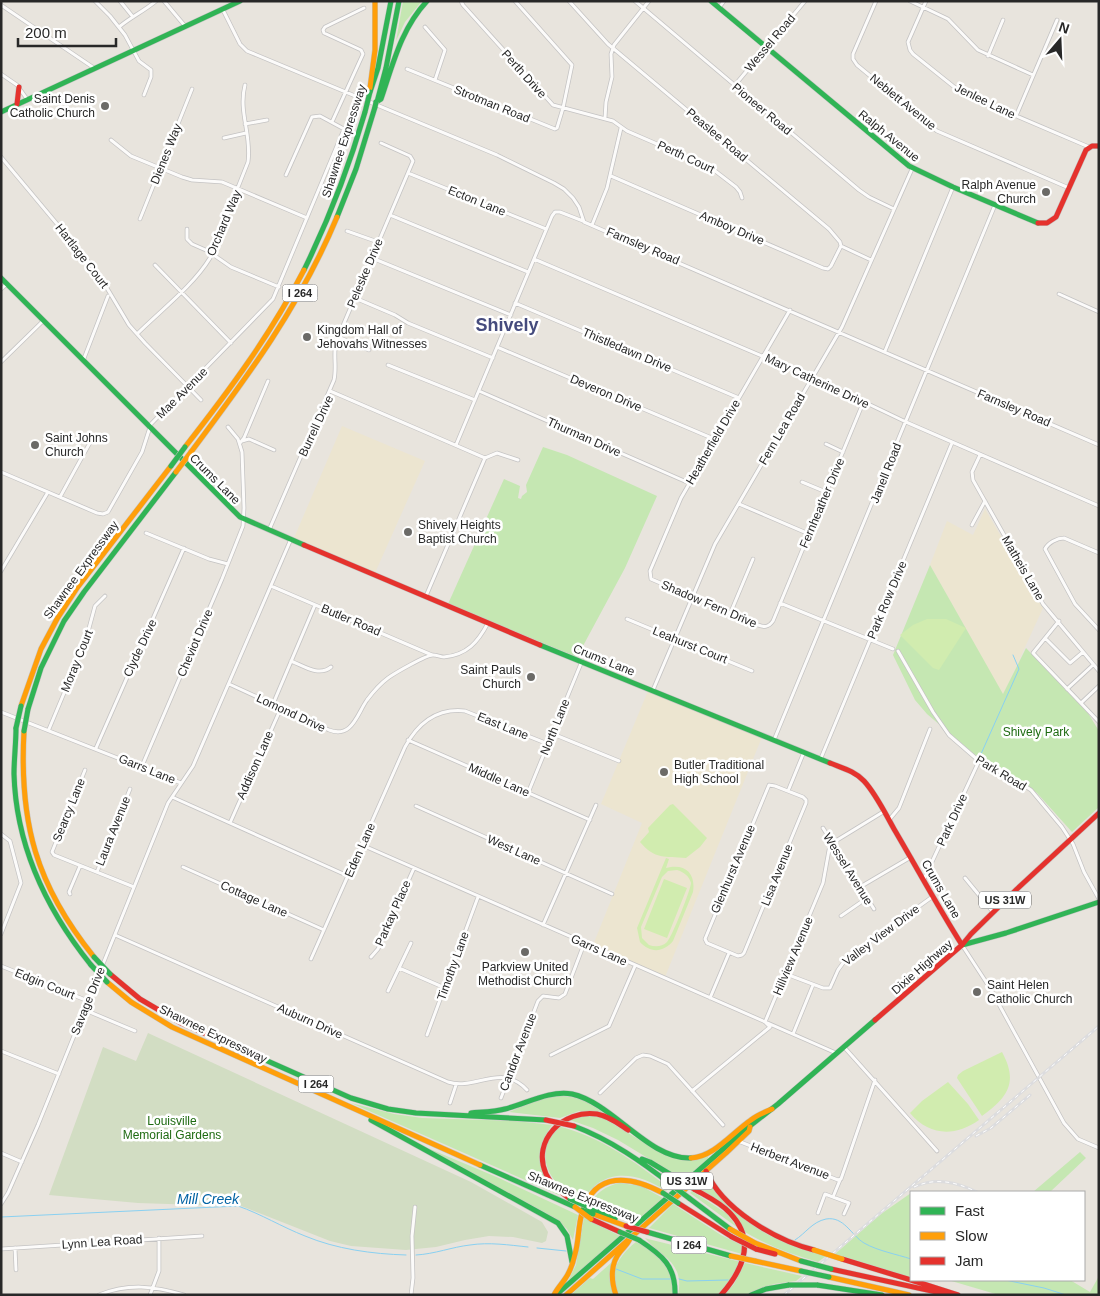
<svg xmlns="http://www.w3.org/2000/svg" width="1100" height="1296" viewBox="0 0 1100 1296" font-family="Arial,sans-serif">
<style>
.education{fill:#ece5d0}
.green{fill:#c5e7b2}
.cemetery{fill:#d2ddc3}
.pitch{fill:#d1ecaf;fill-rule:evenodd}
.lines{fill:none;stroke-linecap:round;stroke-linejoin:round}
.stream{stroke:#89d0f1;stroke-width:1}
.street-casing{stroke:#c4c3c3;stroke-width:4.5}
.fast-casing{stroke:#c4c3c3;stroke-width:6}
.slow-casing{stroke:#c4c3c3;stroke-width:6}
.jam-casing{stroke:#c4c3c3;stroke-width:6}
.street{stroke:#fcfbfa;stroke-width:3}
.fast{stroke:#30b455;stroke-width:5}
.slow{stroke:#ff9f0a;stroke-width:5}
.jam{stroke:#e5322d;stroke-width:5}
.rail-casing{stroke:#dcdcde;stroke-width:3}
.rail{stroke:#fff;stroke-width:1;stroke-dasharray:4;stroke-linecap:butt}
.fast-bridge-casing{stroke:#c4c2c0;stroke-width:6;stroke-linecap:butt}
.slow-bridge-casing{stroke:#c4c2c0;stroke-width:6;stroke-linecap:butt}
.jam-bridge-casing{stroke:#c4c2c0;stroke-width:6;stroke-linecap:butt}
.fast-bridge{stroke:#30b455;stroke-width:5}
.slow-bridge{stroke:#ff9f0a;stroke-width:5}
.jam-bridge{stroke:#e5322d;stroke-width:5}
.poi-dot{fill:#6b6a67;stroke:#fff;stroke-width:2}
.labels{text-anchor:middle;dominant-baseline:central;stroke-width:5;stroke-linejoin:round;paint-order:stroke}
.shield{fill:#fff;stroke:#686868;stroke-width:1}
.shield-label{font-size:11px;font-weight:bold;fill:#282828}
.street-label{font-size:12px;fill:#282828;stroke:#fff}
.poi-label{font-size:12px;fill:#282828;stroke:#fff;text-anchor:start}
.park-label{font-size:12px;fill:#1f6b12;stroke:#fff}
.water-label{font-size:14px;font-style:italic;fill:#0062a4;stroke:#fff}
.district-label{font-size:18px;font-weight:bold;fill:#454b7d;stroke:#fff}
</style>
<rect width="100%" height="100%" fill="#e8e4dd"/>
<path class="education" d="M342,426L425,461L375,573L294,538Z
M985,509L1043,608L1003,695L930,565L947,521L973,535Z
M648,691L762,737L665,977L593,945L642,823L601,804Z"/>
<path class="green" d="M403,1H422L405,22L396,41Z
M543,447L567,455L657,496L625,568L577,657L448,604L504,479L520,486L518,498L521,499L522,496L527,492L526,485Z
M930,565L1003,694L1026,648L1088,713L1099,731V807L1072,832L1037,793L1006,772L974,754L927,714L915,700L893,655Z
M548,1096C570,1095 584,1098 602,1112L579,1111L560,1118L509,1112Z
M351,1103L394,1114L422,1118L516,1121L552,1125C535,1149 537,1174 559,1194V1195Z
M585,1115H595L605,1119L653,1148L691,1160L714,1151L708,1157V1159L684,1180L618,1140L593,1128L567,1119Z
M558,1126C601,1137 634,1161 669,1188L666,1191C636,1171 601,1167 582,1202C559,1191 536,1167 549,1139C551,1135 555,1130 558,1126Z
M418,1144L499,1178L578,1215L573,1240L567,1229L555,1218Z
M1080,1152L1086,1158L1050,1192H1033Z
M705,1177V1179L701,1182L704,1186L709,1184C725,1202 749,1226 771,1236C788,1244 808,1249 826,1256L818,1262C793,1255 766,1245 743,1231L740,1222L696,1188L700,1181Z
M620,1183L641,1186L663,1198L634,1223L589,1205C596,1193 605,1186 620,1183Z
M692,1191L726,1213L738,1228L690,1193Z
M911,1193V1271L909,1277L835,1254L881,1214Z
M673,1204L721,1235L743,1246L742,1254L649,1228Z
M584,1218L620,1236L566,1285L576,1265Z
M645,1238L648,1239L741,1262C736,1275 727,1285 717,1295H678C685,1262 661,1257 645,1238Z
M636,1242C650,1249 670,1261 673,1278C674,1283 673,1290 673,1295H619C607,1274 619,1255 636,1242Z
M612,1262C608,1273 609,1284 614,1295H571L590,1278L593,1279Z
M745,1263L802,1276L796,1281L774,1284L746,1295H724L734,1284Z
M1099,1276V1295H999L948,1280H1070L1090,1292Z"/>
<path class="cemetery" d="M148,1033L471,1182L542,1222L548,1232L546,1241L542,1243L513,1237L489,1236L465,1240L436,1247L406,1250L351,1246L330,1241L236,1204L199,1205L138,1203L49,1195L103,1047L136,1061Z"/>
<path class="pitch" d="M927,619H946L966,628L939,670L933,668L900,635L913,625Z
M673,804L707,838L700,847L686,858C665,856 655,860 640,842L649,832L648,828L670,805Z
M666,858L669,859L666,868C685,863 696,873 693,892L673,941C663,953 650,953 640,942L637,928ZM677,870C684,872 689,876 691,883C691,889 672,937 667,942C662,947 655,947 649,945L642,938L641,927L662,877L668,871Z
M664,879L687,888L667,938L644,929Z
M1002,1052C1019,1083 1007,1098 982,1116L957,1078L958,1075L963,1071Z
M948,1082L968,1104L979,1120C955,1137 929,1136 910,1113L922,1101Z"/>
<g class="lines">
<path class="stream" d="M981,754L1019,669L1013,655
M1,1217L238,1206C261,1214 282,1227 305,1236C336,1249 372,1254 406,1255
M795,1240C806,1233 812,1222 826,1219C844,1216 851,1235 864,1243C878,1251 896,1254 911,1259
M537,1248L566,1251
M416,1255C435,1254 452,1247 470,1245C489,1242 509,1245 528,1247
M616,1269L642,1279H672
M679,1279L687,1281L728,1280
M1005,1280L1044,1288L1066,1295"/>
<g class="street-casing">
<path id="street" d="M95,1L110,16L125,35L139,61L151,70V77L144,95
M120,1L133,17
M164,1L185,26
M461,1L463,5L553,105L613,121L627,131L710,167L736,187L740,192L742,198
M569,1L608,44L829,229L840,242L841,246L871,260
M635,1L859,190L869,197L894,209
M876,1L853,54V59L857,65L937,131L1069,188
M910,1L948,19L978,50L1033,75
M926,1L908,42L910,50L913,54L953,86L965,94L1089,147
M1,5L94,68
M719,8L724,1
M223,10L240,44L247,51L497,155L554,183L564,189L573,198L579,207L584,222L1099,445
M119,27C131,17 144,11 156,1
M425,27L445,50L435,80
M988,56L1003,20
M407,69L555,129L557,128L563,108L572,65L515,1
M1,74L17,85L27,99
M735,85L805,1
M1016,116L1057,20
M605,118L606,102L612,77L611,54L614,45L649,1
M332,122L363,54L361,50L324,33L323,30L325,27L364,8
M245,124L267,120
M224,138L246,133
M111,140L131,156L182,177L192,180L222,182L307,218
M1,157L98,273L129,325L145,343L201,400
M408,173L546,229
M611,176L823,268L828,269L831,266L841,246
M390,215L528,272
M140,219L192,89
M592,225L607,188L621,128
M187,229V239L192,244L208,251L231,267L279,287
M347,231L378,242
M372,258L511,315
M534,259L816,379L906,422L1099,506
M155,265L231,343
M1,289L7,284
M1059,294L1099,312
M355,298L395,315L408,323L493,358
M515,303L739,398
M790,310L681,498L650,571L651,579L758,625C764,627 768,628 773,621L863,403
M137,334C160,311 193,286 210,258L248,162C252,135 238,112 245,85
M338,337L369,350
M497,347L714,439
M885,351L953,187
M83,361L108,296
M1,362L43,321
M388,365L475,400
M330,391L485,458
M479,391L689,483
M242,441L249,439L274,450
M240,443L244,438L268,381
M826,444L843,452
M456,445L552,216L555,212H560L583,221
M980,455L972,472L973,480L1043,604L1099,671
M1,472L97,513L103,514L108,512L142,452L151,424L273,299L344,129L320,116L312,117L286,175
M802,482L826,492
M60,497L92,439
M739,504L809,534
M972,525L985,501
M269,530L334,380C337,367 333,355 336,342L413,161L410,156L381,143
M146,533L209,559L228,564
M1099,553L1064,538C1057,538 1048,543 1045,549L1075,604L1099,630
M1,571L48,492
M271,586L432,655
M426,596L485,458L497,453L518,460
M780,603L893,649
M730,614L753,559
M627,619L752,671
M1059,621L1033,653L1099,722
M1045,638L1070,663L1083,652
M898,651L933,712L949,735L979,761L1017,781L1031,790L1062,827L1073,844L1084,872L1099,899
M291,661C304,666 319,677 331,667
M229,684L329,730C352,739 357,714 367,700C373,692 380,684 388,678C395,673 426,655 433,655C437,655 441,657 444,657C467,655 478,642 488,623
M1067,689L1093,665
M653,690L715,544L842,327L912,169
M1081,703L1099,686
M273,704L315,605
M1,712L181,783
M49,729L85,643L95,606L105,596
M553,734L619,761
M408,740L590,820
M774,740L995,205
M96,748L184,548
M821,758L952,443
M142,766L222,579L243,526L244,508L242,452L238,439L228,427
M85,770L52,852L54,855L134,887
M769,785L775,786L803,797L806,800V803L744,953L742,955L738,956L707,943L705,939Z
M788,791L804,752
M528,793L582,661
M172,797L348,876
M416,806L612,894
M889,820L899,808L903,798L930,729
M230,823L281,708
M823,828L874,909
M1,834L10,841L21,883L1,934
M362,845L836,1053
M183,867L324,930
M97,872L130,789
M965,878L993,912
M924,879L979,761
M860,887L911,857
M70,894L69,892L80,866
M841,916L867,898
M543,925L596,805
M115,935L448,1082C476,1091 501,1062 527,1090
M962,945L990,988L1064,1123L1078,1139L1099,1148
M371,957L378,949L414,868
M311,959L405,747C418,723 437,708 465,711L548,744
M1,966L88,1001
M399,968L445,988
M786,974L823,988H830L838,970L846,959L932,897
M388,991L411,943
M710,998L729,953
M85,1010L135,1031
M793,1034L813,985
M427,1035L478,897
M844,1047L937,1151
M1,1051L59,1074
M551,1055L609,1026L635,966
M692,1091L770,1027L765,1022L823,883L829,850L834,842L883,812
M600,1093L636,1058L643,1055L650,1056L668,1064L723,1125
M501,1098L538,1001L543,996L559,998L565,994L584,944
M450,1103L456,1085
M738,1141L838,1180L841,1179L875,1080
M1,1153L22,1162
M833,1197L849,1203L844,1214
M1,1204L8,1193L38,1125L168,803L193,766L291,539
M818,1213L825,1194L833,1197L840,1180
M15,1248L16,1270
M1,1249L202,1236
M99,1295C128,1283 155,1286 184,1295
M150,1295L159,1271V1238
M411,1295L413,1278L412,1236L415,1207"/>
</g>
<g class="fast-casing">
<path id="fast" d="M711,1L909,166L953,187L1038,223
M370,92L378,68L391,1
M376,102L381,99C393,64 401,29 427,1
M377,102L386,68L399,1
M1,112L240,1
M337,217L356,169L375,107
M304,270C329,219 349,167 365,112
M1,278L240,517L304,545
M540,645L830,763
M28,709L41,668L64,621L84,592L176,472
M16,728C16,743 14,759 14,774C16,846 46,909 91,965
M962,945L1006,933L1099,902
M245,1051L351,1098L388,1109L416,1113L546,1120
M471,1113C482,1112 494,1112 505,1109C526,1104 549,1090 572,1094C613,1103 649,1160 691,1158
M371,1120L558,1223L567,1236L572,1262
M574,1126C611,1140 642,1162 673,1186
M642,1159L650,1162L678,1179
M480,1165L575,1207
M689,1198L730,1229
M595,1210L615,1219
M647,1232L731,1256
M639,1240C662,1255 676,1266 675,1295
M817,1285L882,1295
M556,1295L746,1129L778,1104L875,1020
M751,1295L766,1289L789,1285"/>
</g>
<g class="slow-casing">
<path id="slow" d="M370,88L375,50V1
M185,447C229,391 271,334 304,270
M191,452C248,376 300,306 337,217
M21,706L41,649L57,619L77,588L171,466
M24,731C19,823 36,885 94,957
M107,982L131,1002L172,1027L480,1165
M691,1158C714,1157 733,1132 751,1120C757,1115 765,1112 772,1109
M593,1214L626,1226
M755,1243L801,1261
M755,1261L801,1271
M829,1277L909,1295
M554,1295C557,1289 561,1285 565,1279C570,1272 573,1263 575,1254C579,1241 578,1226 582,1213C595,1170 631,1176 663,1193
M566,1295L726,1153L749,1131L750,1127
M616,1295C611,1281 610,1264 620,1252C624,1247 627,1245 630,1239"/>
</g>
<g class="jam-casing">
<path id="jam" d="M17,104L19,87
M1038,223H1047L1056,217L1086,150L1092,146H1099
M304,545L540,645
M830,763C842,768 855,771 864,781C876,794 885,813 894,829C917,868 938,907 962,945
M110,974L140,999L181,1023L245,1051
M875,1020L962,945L971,934L1017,889L1099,813
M706,1171C722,1209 775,1240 814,1250
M694,1189C706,1196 720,1202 730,1213C756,1240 743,1270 721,1295
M570,1199C561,1192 551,1185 546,1174C531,1140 564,1109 597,1114C609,1116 619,1124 628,1130
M678,1203L732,1237
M591,1219L620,1232
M756,1249L775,1254
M842,1259L911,1280
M831,1269L950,1295
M911,1280L958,1295"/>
</g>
<use href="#street" class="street"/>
<use href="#fast" class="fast"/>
<use href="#slow" class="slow"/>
<use href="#jam" class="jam"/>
<g class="rail-casing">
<path id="rail" d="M1097,1L1099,4
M976,1136L991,1128L1030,1095
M914,1187C936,1177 956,1182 977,1192
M784,1295L1099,1026"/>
</g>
<use href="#rail" class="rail"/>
<g class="fast-bridge-casing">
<path id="fast-bridge" d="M375,107L376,102
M365,112L370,92
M171,466L185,447
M16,728L21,706
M24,731L28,709
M94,957L110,974
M91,965L107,982
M673,1186L689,1198
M663,1193L678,1203
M570,1199L595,1210
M582,1210L593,1214
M620,1232L639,1240
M801,1261L831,1269
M801,1271L829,1277
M789,1285H817"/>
</g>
<g class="slow-bridge-casing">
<path id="slow-bridge" d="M176,472L191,452
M575,1207L591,1219
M730,1229L755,1243
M814,1250L842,1259
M731,1256L755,1261"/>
</g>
<g class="jam-bridge-casing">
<path id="jam-bridge" d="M546,1120L574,1126
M678,1179L694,1189
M626,1226L647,1232
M732,1237L756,1249"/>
</g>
<use href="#fast-bridge" class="fast-bridge"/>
<use href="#slow-bridge" class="slow-bridge"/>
<use href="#jam-bridge" class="jam-bridge"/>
</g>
<g class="poi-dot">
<circle cx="105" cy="106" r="5"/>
<circle cx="1046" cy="192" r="5"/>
<circle cx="307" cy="337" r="5"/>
<circle cx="35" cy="445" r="5"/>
<circle cx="408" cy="532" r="5"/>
<circle cx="531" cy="677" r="5"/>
<circle cx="664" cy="772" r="5"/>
<circle cx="525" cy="952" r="5"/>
<circle cx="977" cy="992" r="5"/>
</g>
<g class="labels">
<g class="shield">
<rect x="282.5" y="284.5" width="35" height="17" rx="4"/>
<rect x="979" y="891.5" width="52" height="17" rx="4"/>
<rect x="298.5" y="1075.5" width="35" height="17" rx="4"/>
<rect x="661" y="1172.5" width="52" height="17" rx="4"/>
<rect x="671.5" y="1236.5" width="35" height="17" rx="4"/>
</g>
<g class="shield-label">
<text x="300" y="293">I 264</text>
<text x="1005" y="900">US 31W</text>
<text x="316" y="1084">I 264</text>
<text x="687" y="1181">US 31W</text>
<text x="689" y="1245">I 264</text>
</g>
<g class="street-label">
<text transform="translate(770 43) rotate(-50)">Wessel Road</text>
<text transform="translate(524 74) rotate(48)">Perth Drive</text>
<text transform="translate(985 101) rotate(26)">Jenlee Lane</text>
<text transform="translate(903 102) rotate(39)">Neblett Avenue</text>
<text transform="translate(492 104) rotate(22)">Strotman Road</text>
<text transform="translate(762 109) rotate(40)">Pioneer Road</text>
<text transform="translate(717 135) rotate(40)">Peaslee Road</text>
<text transform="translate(889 136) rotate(39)">Ralph Avenue</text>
<text transform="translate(344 141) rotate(-72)">Shawnee Expressway</text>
<text transform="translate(166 154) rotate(-68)">Dienes Way</text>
<text transform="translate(686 157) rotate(25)">Perth Court</text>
<text transform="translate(477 201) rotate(22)">Ecton Lane</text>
<text transform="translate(224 223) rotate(-67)">Orchard Way</text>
<text transform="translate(732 228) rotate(23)">Amboy Drive</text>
<text transform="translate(643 246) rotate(23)">Farnsley Road</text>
<text transform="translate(82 256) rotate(52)">Hartlage Court</text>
<text transform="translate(365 273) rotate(-67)">Peleske Drive</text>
<text transform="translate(627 350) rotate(23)">Thistledawn Drive</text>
<text transform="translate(817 381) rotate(25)">Mary Catherine Drive</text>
<text transform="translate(182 393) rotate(-45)">Mae Avenue</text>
<text transform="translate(606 393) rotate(23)">Deveron Drive</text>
<text transform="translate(1014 408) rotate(23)">Farnsley Road</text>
<text transform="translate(316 426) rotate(-65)">Burrell Drive</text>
<text transform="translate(782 429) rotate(-60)">Fern Lea Road</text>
<text transform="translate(584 437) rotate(24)">Thurman Drive</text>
<text transform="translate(713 442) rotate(-60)">Heatherfield Drive</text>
<text transform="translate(886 473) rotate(-68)">Janell Road</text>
<text transform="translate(215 479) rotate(45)">Crums Lane</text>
<text transform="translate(822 503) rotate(-67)">Fernheather Drive</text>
<text transform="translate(1023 568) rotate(60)">Matheis Lane</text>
<text transform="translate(81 570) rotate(-54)">Shawnee Expressway</text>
<text transform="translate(887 600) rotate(-67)">Park Row Drive</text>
<text transform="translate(709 604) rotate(23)">Shadow Fern Drive</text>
<text transform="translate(351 620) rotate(23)">Butler Road</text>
<text transform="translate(195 643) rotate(-67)">Cheviot Drive</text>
<text transform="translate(690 645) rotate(22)">Leahurst Court</text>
<text transform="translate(140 648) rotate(-65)">Clyde Drive</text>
<text transform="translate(604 660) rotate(22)">Crums Lane</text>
<text transform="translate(77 661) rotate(-68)">Moray Court</text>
<text transform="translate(291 713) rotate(25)">Lomond Drive</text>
<text transform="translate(503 726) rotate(22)">East Lane</text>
<text transform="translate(555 727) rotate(-68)">North Lane</text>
<text transform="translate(255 765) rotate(-66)">Addison Lane</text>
<text transform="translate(147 769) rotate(22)">Garrs Lane</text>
<text transform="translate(1001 773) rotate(31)">Park Road</text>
<text transform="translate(499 780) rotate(24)">Middle Lane</text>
<text transform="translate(69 810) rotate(-68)">Searcy Lane</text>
<text transform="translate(952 820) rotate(-65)">Park Drive</text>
<text transform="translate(113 831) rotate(-68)">Laura Avenue</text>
<text transform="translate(360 850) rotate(-66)">Eden Lane</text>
<text transform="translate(514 850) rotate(24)">West Lane</text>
<text transform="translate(733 869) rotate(-67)">Glenhurst Avenue</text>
<text transform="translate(848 869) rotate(58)">Wessel Avenue</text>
<text transform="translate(777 875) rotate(-68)">Lisa Avenue</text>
<text transform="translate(941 889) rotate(60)">Crums Lane</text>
<text transform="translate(254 899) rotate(24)">Cottage Lane</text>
<text transform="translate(393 913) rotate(-66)">Parkay Place</text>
<text transform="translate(881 935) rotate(-37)">Valley View Drive</text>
<text transform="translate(599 950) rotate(24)">Garrs Lane</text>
<text transform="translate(793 956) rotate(-67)">Hillview Avenue</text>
<text transform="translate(453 966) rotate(-70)">Timothy Lane</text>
<text transform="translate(922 967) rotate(-41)">Dixie Highway</text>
<text transform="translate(45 984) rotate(22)">Edgin Court</text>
<text transform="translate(88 1001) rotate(-68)">Savage Drive</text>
<text transform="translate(310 1021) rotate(24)">Auburn Drive</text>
<text transform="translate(213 1034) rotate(26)">Shawnee Expressway</text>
<text transform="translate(518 1052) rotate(-69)">Candor Avenue</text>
<text transform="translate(790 1161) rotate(21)">Herbert Avenue</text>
<text transform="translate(583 1197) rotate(22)">Shawnee Expressway</text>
<text transform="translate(102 1242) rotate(-4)">Lynn Lea Road</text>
</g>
<g class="poi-label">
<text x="95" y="99" text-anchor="end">Saint Denis<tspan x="95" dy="14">Catholic Church</tspan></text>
<text x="1036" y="185" text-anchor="end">Ralph Avenue<tspan x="1036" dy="14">Church</tspan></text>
<text x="317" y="330">Kingdom Hall of<tspan x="317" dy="14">Jehovahs Witnesses</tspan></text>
<text x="45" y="438">Saint Johns<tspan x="45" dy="14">Church</tspan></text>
<text x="418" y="525">Shively Heights<tspan x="418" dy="14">Baptist Church</tspan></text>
<text x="521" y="670" text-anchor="end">Saint Pauls<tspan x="521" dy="14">Church</tspan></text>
<text x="674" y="765">Butler Traditional<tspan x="674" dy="14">High School</tspan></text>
<text x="525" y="967" text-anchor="middle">Parkview United<tspan x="525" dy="14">Methodist Church</tspan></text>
<text x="987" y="985">Saint Helen<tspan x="987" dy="14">Catholic Church</tspan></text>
</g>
<g class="park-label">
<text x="1036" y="732">Shively Park</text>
<text x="172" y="1121">Louisville<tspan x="172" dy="14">Memorial Gardens</tspan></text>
</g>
<g class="water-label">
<text x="208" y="1199">Mill Creek</text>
</g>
<g class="district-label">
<text x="507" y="325">Shively</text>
</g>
</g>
<rect width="1100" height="1296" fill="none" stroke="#282828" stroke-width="5"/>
<rect x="910" y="1191" width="175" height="90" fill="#ffffff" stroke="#a9a9a9"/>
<rect x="920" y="1207" width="25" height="8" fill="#30b455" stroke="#a9a9a9"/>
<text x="955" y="1216" font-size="15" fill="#282828">Fast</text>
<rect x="920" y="1232" width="25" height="8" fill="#ff9f0a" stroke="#a9a9a9"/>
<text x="955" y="1241" font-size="15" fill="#282828">Slow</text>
<rect x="920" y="1257" width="25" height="8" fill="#e5322d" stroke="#a9a9a9"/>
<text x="955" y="1266" font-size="15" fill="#282828">Jam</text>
<g transform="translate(1060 40) rotate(19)" stroke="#ffffff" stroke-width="4" paint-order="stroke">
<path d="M0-4L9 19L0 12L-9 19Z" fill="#282828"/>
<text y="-8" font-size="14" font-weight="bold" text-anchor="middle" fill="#282828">N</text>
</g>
<path d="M18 38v8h98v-8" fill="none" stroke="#282828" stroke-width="2.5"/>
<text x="25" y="38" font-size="15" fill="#282828" stroke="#ffffff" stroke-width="4" paint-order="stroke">200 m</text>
</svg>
